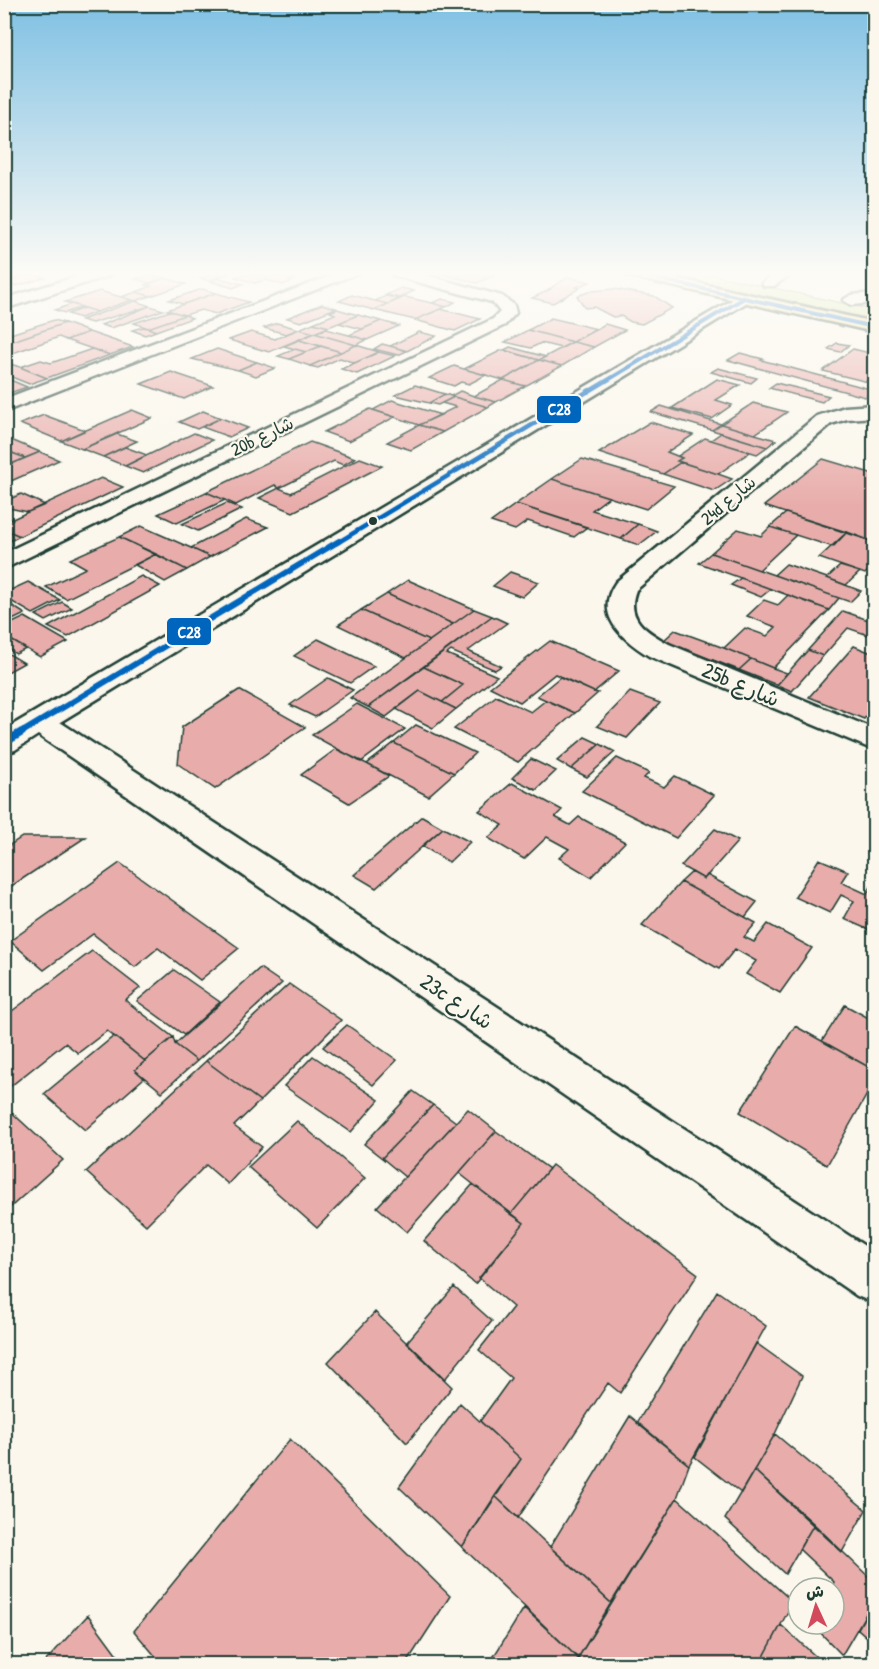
<svg xmlns="http://www.w3.org/2000/svg" width="879" height="1669" viewBox="0 0 879 1669" font-family="'Patrick Hand','Playpen Sans Arabic',sans-serif">
<style>
.green{fill:#cae59c;stroke:#749168;stroke-width:1.5}
.building{fill:#e8adab;stroke:#1f3d34;stroke-width:1.5}
.lines{fill:none;stroke-linecap:round;stroke-linejoin:round}
.minor-casing{stroke:#1f3d34;stroke-width:5}
.primary-casing{stroke:#1f3d34;stroke-width:5}
.minor{fill:#fbf7ec;fill-rule:evenodd}
.primary{fill:#fbe080;fill-rule:evenodd}
.bus-1-far3-casing{stroke:#fbf7ec;stroke-width:6}
.bus-1-far2-casing{stroke:#fbf7ec;stroke-width:8}
.bus-1-far1-casing{stroke:#fbf7ec;stroke-width:10}
.bus-1-casing{stroke:#fbf7ec;stroke-width:12}
.bus-1-far3{stroke:#0065bd;stroke-width:4}
.bus-1-far2{stroke:#0065bd;stroke-width:4.5}
.bus-1-far1{stroke:#0065bd;stroke-width:6}
.bus-1{stroke:#0065bd;stroke-width:8}
.bus-dot{fill:#1f3d34;stroke:#fbf7ec;stroke-width:2}
.labels{text-anchor:middle;dominant-baseline:central;stroke-width:4.5;stroke-linejoin:round;paint-order:stroke}
.far-street-label{font-size:18px;fill:#1f3d34;stroke:#fbf7ec}
.street-label{font-size:22px;fill:#1f3d34;stroke:#fbf7ec}
.line-badge{stroke:#fbf7ec;stroke-width:2}
.badge-label{font-size:16px;text-anchor:middle;font-weight:bold;fill:#fff}
</style>
<rect width="100%" height="100%" fill="#fbf7ec"/>
<filter id="ink" filterUnits="userSpaceOnUse"><feTurbulence type="fractalNoise" baseFrequency=".0167" numOctaves="2"/><feDisplacementMap in="SourceGraphic" scale="12" xChannelSelector="R" yChannelSelector="G"/><feConvolveMatrix kernelMatrix="1 2 1 2 8 2 1 2 1" color-interpolation-filters="sRGB"/></filter>
<g filter="url(#ink)">
<path class="green" d="M659,272H700L874,310V320Z"/>
<path class="building" d="M4,272H30L4,280Z
M218,272L230,273L209,281L200,278Z
M252,272H317L289,280L293,281L283,285L266,280L255,283L235,277Z
M434,272H502L477,283Z
M31,273L45,278L16,286L4,283Z
M151,274L165,278L149,283L135,279Z
M568,277L590,282L576,287L580,288L553,303L532,298L551,289H549Z
M165,278L186,284L151,296L136,292L152,286L145,285Z
M219,278L243,284L233,288L210,281Z
M401,288L414,291L399,298L386,295Z
M202,289L216,293L183,304L169,300Z
M614,289L654,296L672,308L642,324L631,322L621,316L613,317L594,307L585,308L577,296L591,291Z
M100,291L132,300L97,312L65,302Z
M136,292L151,296L135,301L121,297Z
M216,293L249,302L216,314L201,310L185,315L167,310Z
M352,295L375,301L388,304L374,310L339,301Z
M386,296L399,299L388,304L375,301Z
M405,297L432,303L446,307L415,320L374,310Z
M442,299L455,302L446,307L432,303Z
M135,301L150,306L92,323L81,320Z
M72,304L82,307L65,313L55,310Z
M322,304L336,308L301,322L287,318Z
M150,306L163,310L111,328L101,325Z
M84,308L97,312L80,318L68,314Z
M337,309L358,315L329,327L313,323L335,314L330,312Z
M440,309L480,319L455,331L415,320Z
M170,311L185,315L148,328L134,323Z
M185,315L192,318L156,331L148,328Z
M358,315L381,321L362,329L339,323Z
M551,318L597,329L573,342L528,330Z
M54,320L65,323L4,344V336Z
M381,321L399,326L367,340L349,335Z
M65,323L89,332L66,340L59,337L4,356V344Z
M277,323L299,329L286,334L264,328Z
M313,323L329,327L314,333L299,329Z
M605,324L625,330L594,347L573,342Z
M143,327L148,328L156,331L145,335L132,330Z
M299,329L314,333L269,352L229,340L251,332L275,339Z
M326,329L349,335L367,340L356,345L314,333Z
M528,330L573,342L561,348L541,343L531,348L505,342Z
M89,332L133,347L110,355L66,340Z
M419,332L436,336L407,351L390,346Z
M314,333L356,345L341,352L299,340Z
M299,340L321,346L306,352L284,346Z
M573,342L594,347L562,366L539,360Z
M837,343L849,345L840,352L828,349Z
M382,344L390,346L407,351L398,355L374,349Z
M356,345L379,352L355,363L340,358L318,368L310,366Z
M321,346L341,352L310,366L289,359Z
M510,347L546,357L539,360L504,350Z
M92,349L110,355L47,378L20,367L41,360L51,363Z
M217,349L257,362L238,370L192,359Z
M295,349L306,352L289,359L278,356Z
M853,349L874,354V381L872,383L823,371Z
M502,350L539,360L503,380L464,369Z
M379,352L395,356L357,374L341,369Z
M740,353L763,359L761,360L874,390L865,397L728,360Z
M539,360L562,366L525,386L503,380Z
M4,362L20,367L47,378L29,384L4,374Z
M257,362L275,368L256,376L238,370Z
M454,366L464,369L486,375L469,384L461,382L454,386L429,378Z
M718,368L757,378L751,383L711,372Z
M171,372L213,386L184,399L141,384Z
M8,379L27,387L4,395V381Z
M717,379L740,385L716,400L732,405L712,419L672,408Z
M503,380L525,386L496,402L474,396Z
M776,383L829,396L822,402L769,388Z
M415,385L441,393L445,394L429,403L395,395Z
M460,391L474,396L496,402L488,407L451,396Z
M445,394L454,397L438,405L429,403Z
M454,397L488,407L443,432L419,425L456,407L442,403Z
M392,400L431,412L441,415L419,425L373,410Z
M753,403L787,412L755,434L721,424Z
M661,406L721,424L712,430L651,412Z
M370,409L395,417L349,441L324,432Z
M132,410L152,418L82,449L61,441Z
M203,411L221,418L197,429L179,422Z
M44,415L85,430L61,441L20,424Z
M221,418L248,428L229,437L202,427Z
M650,422L693,435L667,452L682,458L677,461L681,462L663,474L599,453Z
M721,424L755,434L776,440L767,447L712,430Z
M419,425L443,432L411,450L387,442Z
M194,433L212,440L143,473L125,466Z
M721,433L767,447L757,454L711,440Z
M117,434L137,441L103,457L82,449Z
M4,437L40,452L25,458L4,450Z
M705,438L711,440L750,452L718,474L677,461L682,458L678,456Z
M310,442L355,458L343,465L334,461L279,488L275,485L236,505L206,492Z
M125,447L147,455L125,466L103,457Z
M10,452L25,458L10,465L4,463V454Z
M40,452L59,460L4,484V467Z
M360,458L382,466L293,512L259,498L279,488L291,493Z
M582,459L674,486L646,509L552,479Z
M823,459L874,474V542L764,506Z
M681,462L718,474L732,479L714,491L663,474Z
M101,478L123,487L20,536L4,529V523Z
M552,479L609,497L592,510L638,524L621,539L516,504Z
M206,492L225,500L177,523L158,514Z
M21,494L45,505L28,512L4,507L8,502L5,501Z
M227,503L242,509L198,531L182,524Z
M516,504L587,527L574,537L528,521L515,530L491,522Z
M786,513L847,532L833,547L770,527Z
M246,519L268,527L210,557L191,548Z
M638,524L657,531L639,545L621,539Z
M141,526L191,548L210,557L187,570L119,537Z
M770,527L796,535L759,570L711,553L738,529L761,536Z
M4,529L20,536L4,544Z
M847,532L874,542V564L865,574L819,558Z
M119,537L156,554L66,599L46,587L86,568L70,559Z
M711,553L774,575L839,598L829,610L699,563Z
M156,554L187,570L165,582L135,565Z
M786,564L827,578L861,591L850,602L774,575Z
M840,566L860,572L846,585L827,578Z
M510,572L539,582L522,597L493,586Z
M141,576L160,586L68,637L48,627Z
M741,578L771,589L761,597L731,585Z
M408,580L474,609L453,624L387,594Z
M28,582L60,600L33,614L4,597V593Z
M387,594L453,624L429,641L361,610Z
M788,595L829,610L773,668L724,648L745,628L767,636L776,627L747,616L764,600L778,605Z
M4,601H5L25,614L4,624Z
M62,602L72,608L46,621L36,615Z
M474,609L492,616L368,707L350,698Z
M361,610L429,641L406,658L338,625Z
M843,611L874,622V637L848,628L823,656L808,650Z
M492,616L507,623L468,651L501,666L495,670L451,651L447,654L497,676L456,709L442,702L463,685L424,667Z
M25,617L68,642L40,657L4,636V627Z
M675,630L724,648L751,659L739,670L663,641Z
M4,636L26,649L16,654L4,647Z
M318,639L374,666L350,683L294,656Z
M550,641L619,671L594,692L555,674L520,702L490,687Z
M854,646L874,654V706L864,719L809,697Z
M808,650L823,656L792,691L777,685Z
M4,651L24,663L4,674Z
M751,659L773,668L787,673L777,685L739,670Z
M424,667L463,685L442,702L420,691L386,717L368,707Z
M560,677L594,692L598,693L575,713L537,696Z
M328,678L353,690L315,717L290,705Z
M239,690L305,727L215,789L178,764L182,727Z
M420,691L456,709L433,728L396,709Z
M630,692L660,703L627,738L597,726Z
M496,696L531,712L546,700L575,713L518,762L454,729Z
M357,704L405,729L361,762L312,735Z
M416,725L475,753L454,773L394,743Z
M585,737L600,744L571,769L557,761Z
M394,743L454,773L428,796L367,764Z
M600,744L615,752L587,777L571,769Z
M336,749L367,764L389,776L349,803L301,775Z
M617,758L649,773L644,778L664,787L675,776L714,795L676,838L582,791Z
M531,759L556,771L536,790L512,778Z
M512,783L562,810L555,817L570,825L579,817L625,842L591,877L559,858L569,849L547,837L524,859L488,838L503,825L479,811Z
M422,816L443,828L376,888L354,875Z
M443,828L470,842L449,862L422,846Z
M715,829L738,841L704,879L681,866Z
M22,837H86L4,891V849Z
M819,859L848,871L841,882L867,894L874,881V932L844,919L854,901L841,895L830,913L795,897Z
M120,863L239,948L200,980L158,948L135,967L93,934L44,970L10,941Z
M692,872L704,879L707,875L757,902L745,917L681,882Z
M681,882L756,923L744,937L754,942L768,924L812,948L780,993L746,974L756,961L735,949L719,969L642,925Z
M92,951L140,988L125,1000L173,1037L145,1061L107,1031L78,1053L65,1043L7,1089L4,1087V1017Z
M260,968L282,983L197,1061L175,1044Z
M174,970L220,1002L184,1035L137,1001Z
M289,984L341,1020L260,1101L206,1061Z
M845,1005L874,1021V1070L822,1041Z
M347,1025L397,1060L373,1085L323,1047Z
M795,1026L874,1070V1082L827,1165L740,1112Z
M114,1036L145,1061L135,1070L144,1078L85,1130L44,1094Z
M173,1037L175,1044L197,1061L162,1092L135,1070Z
M313,1056L379,1100L351,1132L284,1086Z
M206,1061L260,1101L234,1126L262,1147L228,1184L206,1165L146,1225L86,1172Z
M413,1091L433,1105L382,1158L364,1144Z
M433,1105L456,1122L405,1177L382,1158Z
M7,1108L63,1160L4,1213V1110Z
M468,1109L496,1131L407,1232L377,1207Z
M297,1121L365,1178L317,1228L248,1167Z
M496,1131L549,1169L511,1214L459,1173Z
M552,1165L698,1274L620,1393L608,1383L518,1518L495,1496L521,1459L480,1421L511,1378L479,1350L513,1307L479,1278L524,1223L511,1214Z
M473,1184L524,1223L475,1284L424,1241Z
M454,1287L492,1321L445,1379L407,1342Z
M717,1291L766,1326L689,1465L637,1423Z
M375,1312L452,1387L407,1443L328,1362Z
M756,1343L802,1376L775,1434L741,1493L695,1457Z
M460,1403L521,1459L462,1547L399,1487Z
M630,1416L689,1465L677,1498L611,1603L550,1547Z
M775,1434L866,1510L842,1552L754,1470Z
M290,1439L450,1596L406,1664H162L134,1631Z
M754,1470L814,1524L785,1574L725,1519Z
M495,1496L611,1603L578,1658L462,1547Z
M677,1498L793,1602L760,1664H585L578,1658Z
M814,1524L874,1582V1600L842,1655L812,1624H834V1588H831L834,1582L799,1549Z
M874,1600V1643L858,1629Z
M524,1608L578,1658L575,1664H489Z
M88,1615L124,1664H43Z
M781,1625L824,1664H760Z"/>
<g class="lines">
<g class="minor-casing">
<path id="minor" d="M91,272H113L111,275L4,309V299Z
M341,272H361L4,412V399Z
M390,272H414L502,296L514,305L516,313L505,325L4,569V553L493,319L500,312L492,302L392,275Z
M777,272H794L774,286H764L762,283Z
M744,293L749,295L752,298L749,301L60,722L874,1252V1303L857,1296L38,735L15,750L4,753V730Z
M874,293V303L851,305L843,300L851,295Z
M874,405V417L847,419L831,424L636,590C625,619 646,631 669,644L874,729V750L649,656C622,639 593,615 616,582L817,416L845,407Z"/>
</g>
<g class="primary-casing">
<path id="primary" d="M621,272H648L874,322V332L628,276Z"/>
</g>
<use href="#minor" class="minor"/>
<use href="#primary" class="primary"/>
<g class="bus-1-far3-casing">
<path id="bus-1-far3" d="M628,272L874,327
M588,392L744,298"/>
</g>
<g class="bus-1-far2-casing">
<path id="bus-1-far2" d="M337,543L590,390"/>
</g>
<g class="bus-1-far1-casing">
<path id="bus-1-far1" d="M19,734L339,541"/>
</g>
<g class="bus-1-casing">
<path id="bus-1" d="M4,743L22,732"/>
</g>
<use href="#bus-1-far3" class="bus-1-far3"/>
<use href="#bus-1-far2" class="bus-1-far2"/>
<use href="#bus-1-far1" class="bus-1-far1"/>
<use href="#bus-1" class="bus-1"/>
</g>
</g>
<linearGradient id="sky" x2="0" y2="1"><stop stop-color="#7fc0e3"/><stop offset="0.54" stop-color="#fdfbf6"/><stop offset="1" stop-color="#fdfbf6" stop-opacity="0"/></linearGradient>
<rect width="879" height="506" fill="url(#sky)"/>
<circle class="bus-dot" cx="373" cy="521" r="5"/>
<g class="labels">
<g class="far-street-label">
<text transform="translate(262 436) rotate(-26)">20b شارع</text>
<text transform="translate(728 500) rotate(-40)">24d شارع</text>
</g>
<g class="street-label">
<text transform="translate(741 684) rotate(23)">25b شارع</text>
<text transform="translate(457 1001) rotate(34)">23c شارع</text>
</g>
</g>
<g class="line-badge">
<rect x="536" y="395" width="46" height="29" rx="6" fill="#0065bd"/>
<rect x="166" y="617" width="46" height="29" rx="6" fill="#0065bd"/>
</g>
<g class="badge-label">
<text x="559" y="415">C28</text>
<text x="189" y="638">C28</text>
</g>
<rect width="879" height="1669" fill="none" stroke="#fbf7ec" stroke-width="24"/>
<rect x="12" y="12" width="855" height="1645" fill="none" stroke="#1f3d34" stroke-width="2" filter="url(#ink)"/>
<g transform="translate(816 1606) rotate(356)"><circle r="28" fill="#fbf7ec" stroke="#a3ada2" stroke-width="1.5"/>
<path d="M0-4.5L10 22L0 15L-10 22Z" fill="#d1495b"/>
<text y="-9" font-size="16" font-weight="bold" text-anchor="middle" fill="#1f3d34">ش</text>
</g>
</svg>
